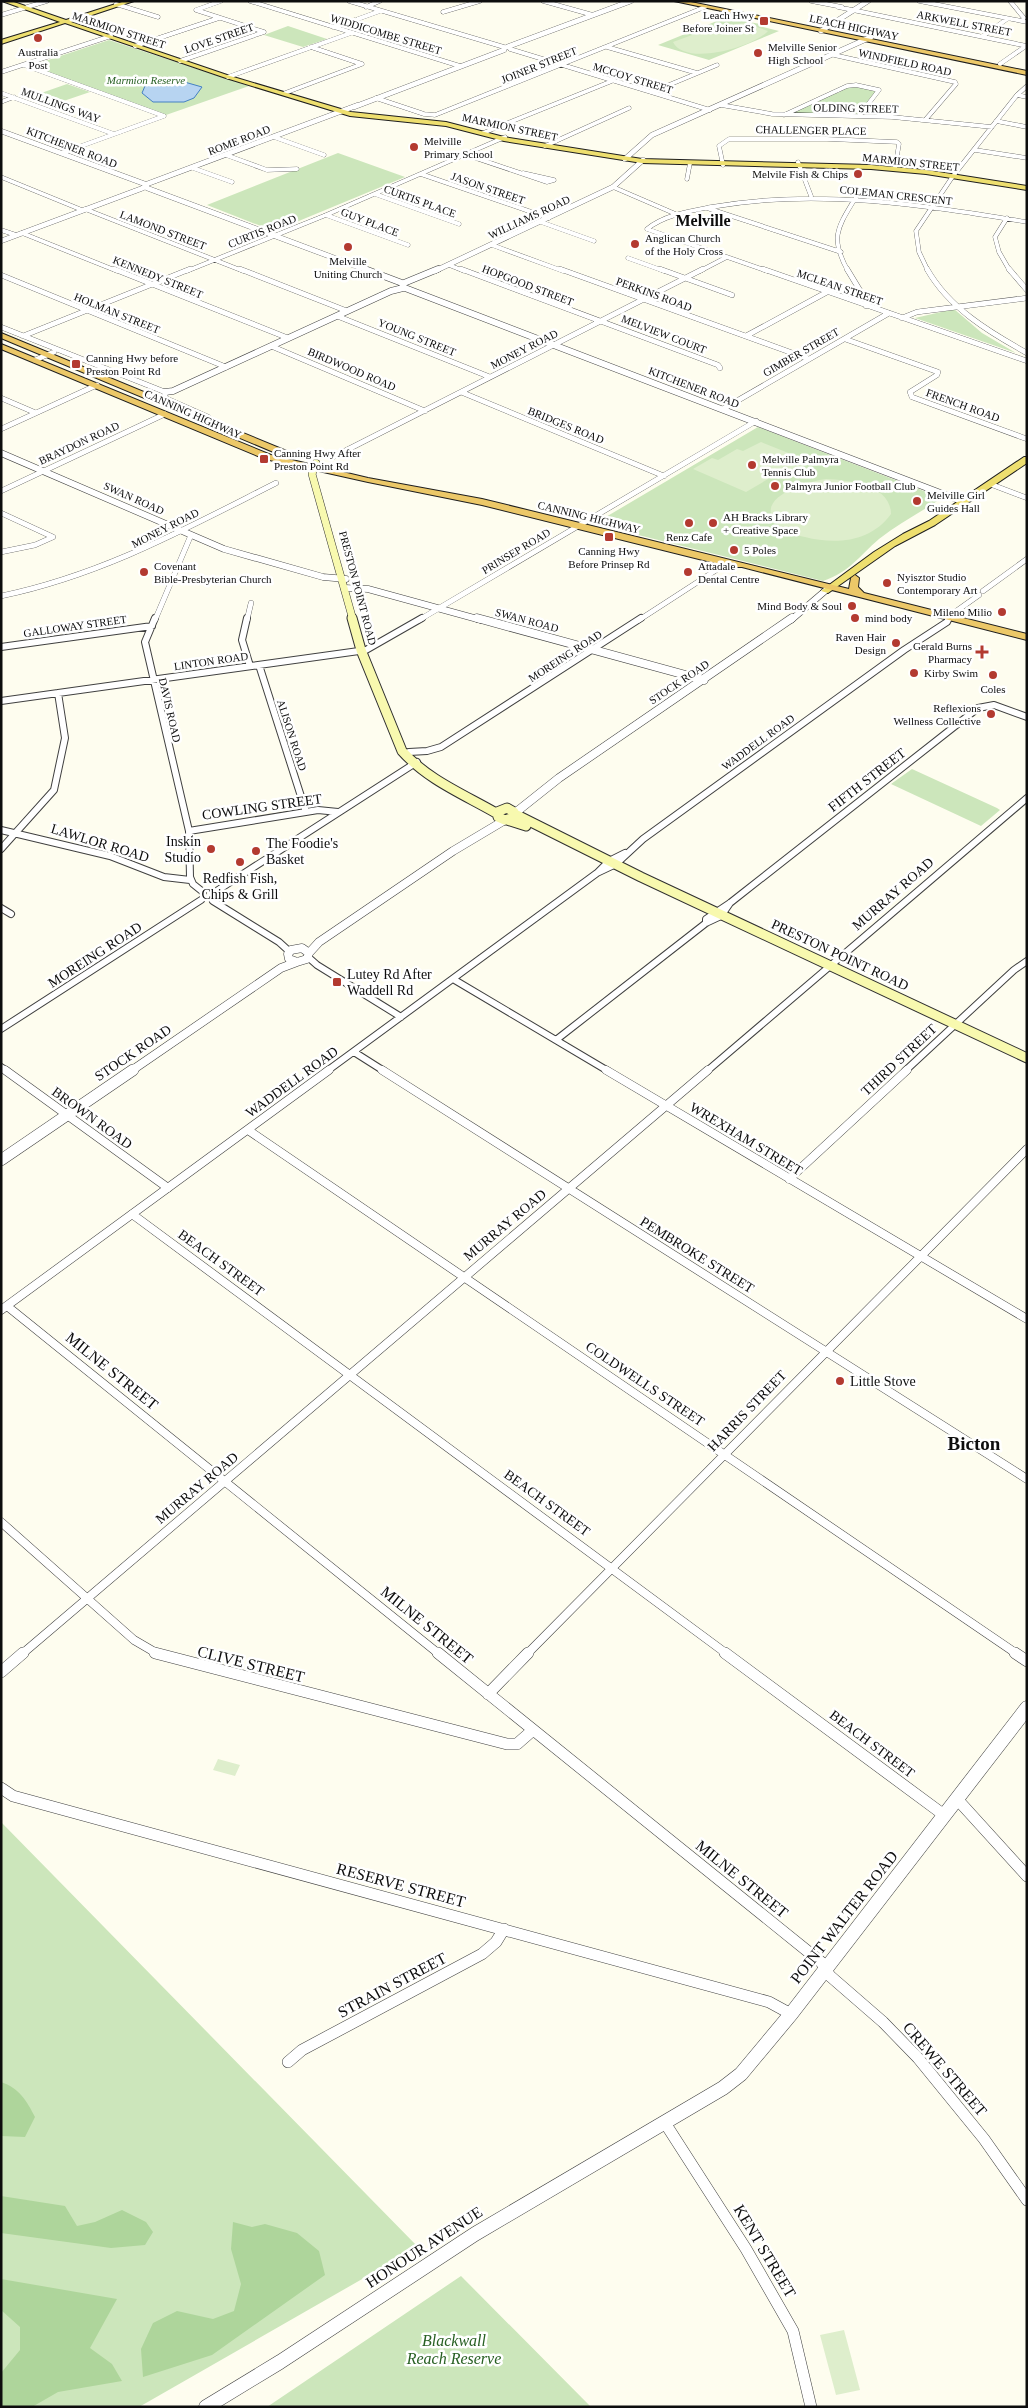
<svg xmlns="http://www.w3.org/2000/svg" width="1028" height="2408" viewBox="0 0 1028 2408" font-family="'Times New Roman',serif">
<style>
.green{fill:#cce6bb}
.forest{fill:#aed59b}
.pitch{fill:#deeecc}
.water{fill:#b7d4f1;stroke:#4480c3}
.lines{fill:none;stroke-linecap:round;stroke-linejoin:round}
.minor-far4-casing{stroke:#404040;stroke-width:4.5}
.minor-far3-casing{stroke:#404040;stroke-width:5.5}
.minor-far2-casing{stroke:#404040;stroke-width:8}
.minor-far1-casing{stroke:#404040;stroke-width:9}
.minor-casing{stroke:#404040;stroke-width:12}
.tertiary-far4-casing{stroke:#404040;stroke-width:5.5}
.tertiary-far3-casing{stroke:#404040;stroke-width:7}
.tertiary-far2-casing{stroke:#404040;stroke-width:9}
.tertiary-far1-casing{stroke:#404040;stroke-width:12}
.tertiary-casing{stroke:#404040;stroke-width:15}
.secondary-far1-casing{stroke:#2f2f2f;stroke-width:8}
.secondary-casing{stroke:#2f2f2f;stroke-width:11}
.primary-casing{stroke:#1e1e1e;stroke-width:2}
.trunk-casing{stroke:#1e1e1e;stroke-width:2}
.minor-far4{stroke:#fff;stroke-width:4}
.minor-far3{stroke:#fff;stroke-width:5}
.minor-far2{stroke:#fff;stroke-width:6}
.minor-far1{stroke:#fff;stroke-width:8}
.minor{stroke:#fff;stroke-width:11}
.tertiary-far4{stroke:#fff;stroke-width:5}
.tertiary-far3{stroke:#fff;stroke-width:6}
.tertiary-far2{stroke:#fff;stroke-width:8}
.tertiary-far1{stroke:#fff;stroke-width:11}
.tertiary{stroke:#fff;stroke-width:14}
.secondary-far1{stroke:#f8f9af;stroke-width:7}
.secondary{stroke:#f8f9af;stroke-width:9}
.primary{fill:#eedf6f;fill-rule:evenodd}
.trunk{fill:#ecc868;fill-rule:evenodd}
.poi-dot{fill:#b33a30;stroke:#fff;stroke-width:2}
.labels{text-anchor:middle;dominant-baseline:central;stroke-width:5;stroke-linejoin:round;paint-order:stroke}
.far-poi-label{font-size:11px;fill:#0d0d0d;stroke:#fff;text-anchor:start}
.far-street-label{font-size:11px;fill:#0d0d0d;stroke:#fff}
.far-park-label{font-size:11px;font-style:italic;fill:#286023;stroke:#fff}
.street-label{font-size:14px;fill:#0d0d0d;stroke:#fff}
.poi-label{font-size:14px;fill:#0d0d0d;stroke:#fff;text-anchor:start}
.far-district-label{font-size:16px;font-weight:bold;fill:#0d0d0d;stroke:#fff}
.near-street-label{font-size:16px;fill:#0d0d0d;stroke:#fff}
.near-park-label{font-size:16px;font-style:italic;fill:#286023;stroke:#fff}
.district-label{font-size:19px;font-weight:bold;fill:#0d0d0d;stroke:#fff}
</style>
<rect width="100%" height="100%" fill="#fefdef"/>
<path class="green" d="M734,14L749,17L744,21L765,25L763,27L779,31L709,60L658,45Z
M288,26L327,39L303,47L264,35Z
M109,40L249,86L166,115L30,66Z
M67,84L90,92L49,106L27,98Z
M855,86L877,92L868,103H865L861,107L863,108L859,114L790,113L816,103L814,102L835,92L838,93L847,87Z
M338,153L405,177L277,230H271L207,205Z
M954,309L982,333L1016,353L915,318Z
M758,427L942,498C921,512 898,524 879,539C859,556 850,572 823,581L594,524Z
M912,769L997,808L1000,810L981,826L891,784Z
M1,1822L418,2247L139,2407H1Z
M461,2276L591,2407H267Z"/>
<path class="forest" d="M1,2082C19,2088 27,2101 35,2117L25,2137L1,2136Z
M1,2196L65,2206L77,2226L95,2222L122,2210L146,2222L153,2232L145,2245L111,2248L1,2233Z
M233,2222L252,2227L265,2224L297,2233L319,2251L325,2275L212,2355L143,2377L141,2349L153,2323L177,2311L213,2319L234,2311L241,2284L231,2249Z
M1,2279L117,2299L90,2348L112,2364L122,2381L58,2392L32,2407H1V2373L20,2350V2327L1,2310Z"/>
<path class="pitch" d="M745,23L768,31C754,47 685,67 673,42L717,26Z
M761,442L811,462L794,472L785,469L746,492L693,469L712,458L718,460L737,449L743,451Z
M826,479C849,480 891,485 891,514C871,542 836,545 805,537C795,535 782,531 775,522C755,496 810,481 826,479Z
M218,1759L240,1765L235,1776L213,1770Z
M844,2330L860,2390L836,2395L820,2335Z"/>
<path class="water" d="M174,79L202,87L194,98L184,102H153L142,93L145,86Z"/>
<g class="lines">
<g class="minor-far4-casing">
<path id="minor-far4" d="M250,1L460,66
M349,1L504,47
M543,1L593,15
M811,1L842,7
M919,1L1027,22
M1010,1L1024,18L1022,21
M116,4L158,17
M27,7L47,1
M366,7L380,1
M838,7L1027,46
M196,10L264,32
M196,10L221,1
M443,12L480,1
M1,15L24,8
M358,19L380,11
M333,27L355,20
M983,36L1007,19
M135,46L219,18
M607,47L697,73
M510,49L710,110
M834,55L955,82L956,84L926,119
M180,61L264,32
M1000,64L1026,46
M24,65L164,116L62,153
M1,72L111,36
M228,77L351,33
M652,92L717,65
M1,93L114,134
M285,93L362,64L311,47
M1017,95L1027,97
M376,98L424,114L435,115L705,7
M1,102L14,97
M721,105L772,114L892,117L992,127
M784,115L847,86L856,85L879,90L859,116
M996,121L1027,127
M483,133L612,81
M274,137L324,155
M545,146L629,108
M975,150L1027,158
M226,155L267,170L297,169
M467,155L547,182L554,180L523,173
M798,162L811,196
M723,165L719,146L729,139H827L897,142L899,144L895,168
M193,168L232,182
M421,174L549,218
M1,177L82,210
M687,179L690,163
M613,187L678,215
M375,194L459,224
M707,208L841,252
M85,209L243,271
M326,215L408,245
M1007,218L995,237L999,252L1010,271
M541,222L594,241
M1,230L16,235
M22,233L117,271
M492,245L563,271
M628,258L664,271
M449,265L464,271
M187,271L326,215L505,137
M700,271L725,258
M767,271L647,229C664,215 690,211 711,207C817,188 922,205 1027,222
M848,271C829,237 838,227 856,197
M928,271L919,252L916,231L953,176L1017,95L1027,86"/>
</g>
<g class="minor-far3-casing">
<path id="minor-far3" d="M114,269L288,338
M240,269L347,311
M461,269L718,365L720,368
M560,269L809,359
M660,269L732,295
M763,269L1027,361
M847,269L867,302L866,306
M927,269C949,308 989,332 1027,353
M1009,269L1027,290
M1,275L226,367
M337,316L490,377
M902,318L917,312L1027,298
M1,327L165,392V398L208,417L221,428
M23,336L190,269
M746,336L827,292
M845,339L938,372L937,375L910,392L912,397L1027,439
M271,346L425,411
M35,360L54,352
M461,392L664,476
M1,398L36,413
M723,409L889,313
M1,429L97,385
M333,457L703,269
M990,484L1027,498
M1,491L165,414
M1,513L53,537L35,545L1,552
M983,591L1027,559
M1,596C102,575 185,529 276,483
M948,617L979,595
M155,620L191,535
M247,620L251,603
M419,620L756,421
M639,620L727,563
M948,620L950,616"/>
</g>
<g class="minor-far2-casing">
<path id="minor-far2" d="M155,618L145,642L189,831L190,877L193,884L203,892
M247,618L242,640L250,666
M1,647L152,626
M259,665L306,812
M1,701L366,650L422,618
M409,752L427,751L441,747L641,618
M1,830L110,856L164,877L190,880
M189,831L318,810L338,812
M1,849L54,790L65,738L58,693
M597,873L609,861L625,853
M215,892L417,762
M213,901L279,942L290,952
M1,908L11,914
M706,923V919L730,903L978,708L994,705L1027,717
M308,957L317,965L401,1017
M453,979L608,1071
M1,1029L201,900
M556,1040L706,923L721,916L730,903
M354,1052L384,1071
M1,1067L7,1071
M327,1071L597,873L616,864L643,839L904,650L947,622L949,618
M707,1071L1027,798
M905,1071L1014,970L1027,961"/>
</g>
<g class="minor-far1-casing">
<path id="minor-far1" d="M5,1070L168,1188
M382,1070L1027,1479
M606,1070L1027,1319
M248,1130L1017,1654
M789,1179L907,1070
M132,1214L727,1654
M7,1306L439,1654
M1,1310L329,1070
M1,1522L134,1640L158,1654
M22,1654L708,1070
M527,1654L1027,1149"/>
</g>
<g class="minor-casing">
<path id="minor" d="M155,1653L507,1744H517L533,1730
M438,1653L821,1962L830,1976L883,2022L918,2058L984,2139L1027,2200
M725,1653L944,1815
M1015,1653L1027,1661
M1,1672L23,1653
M488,1694L528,1653
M1,1788L13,1796L769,2002L791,2014
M957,1799L1027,1876
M288,2062L302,2050L482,1954L496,1942L504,1929
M665,2123L746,2249L793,2331L811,2407"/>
</g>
<g class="tertiary-far4-casing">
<path id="tertiary-far4" d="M821,31L868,1
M507,47L631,1
M354,107L504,50
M1,131L145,184
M625,159L652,135L871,37
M147,184L358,105
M147,188L369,271
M1,241L143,188
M435,271L613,187L643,160"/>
</g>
<g class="tertiary-far3-casing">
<path id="tertiary-far3" d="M365,269L402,283
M404,283L438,269
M405,288L964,502
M165,392L173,391L391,291L403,288
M1,453L224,549L323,577L346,579
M344,588L368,589L481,620
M791,620L825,591"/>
</g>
<g class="tertiary-far2-casing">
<path id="tertiary-far2" d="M477,618L704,680
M515,813L559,778L792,618
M302,948L309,953L307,959L297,962L289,959L288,954L291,950Z
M309,953L319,942L453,851L505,820
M131,1071L281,968L297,962"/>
</g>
<g class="tertiary-far1-casing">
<path id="tertiary-far1" d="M1,1160L133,1070"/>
</g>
<g class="tertiary-casing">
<path id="tertiary" d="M206,2407L280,2362L475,2234L723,2088L741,2074L791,2014L1027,1708"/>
</g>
<g class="secondary-far1-casing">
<path id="secondary-far1" d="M316,463L312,474L353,620"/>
</g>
<g class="secondary-casing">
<path id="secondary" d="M352,618L361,650L402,751C428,780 463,794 496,813
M507,808L514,812V817L505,820L498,817L497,812Z
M515,814L641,877L1027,1058
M507,820L526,826"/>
</g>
<g class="primary-casing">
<path id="primary" d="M2,1H11L66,20L125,1H134L71,22L230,76L351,112L446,122L504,137L642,159L871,165L926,170L1027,186V190L926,174L871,169L642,163L504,141L446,126L350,116L226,78L65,23L1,44V40L60,22Z
M1024,457H1027V463L935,525L895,546L828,593L821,591L874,552L903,534L929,521Z"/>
</g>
<g class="trunk-casing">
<path id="trunk" d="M674,1H686L1027,71V75Z
M1,333L289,452L290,454L283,456L1,338Z
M1,344L271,455L368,478L482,499L849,589L851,578L855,575L859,578L858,587L864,593L1027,634V640L742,567H731L482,505L368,482L265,459L1,349Z"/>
</g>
<use href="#minor-far4" class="minor-far4"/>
<use href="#minor-far3" class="minor-far3"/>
<use href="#minor-far2" class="minor-far2"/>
<use href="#minor-far1" class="minor-far1"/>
<use href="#minor" class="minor"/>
<use href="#tertiary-far4" class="tertiary-far4"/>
<use href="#tertiary-far3" class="tertiary-far3"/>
<use href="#tertiary-far2" class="tertiary-far2"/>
<use href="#tertiary-far1" class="tertiary-far1"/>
<use href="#tertiary" class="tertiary"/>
<use href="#secondary-far1" class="secondary-far1"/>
<use href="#secondary" class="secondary"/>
<use href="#primary" class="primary"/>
<use href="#trunk" class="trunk"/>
</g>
<g class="poi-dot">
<rect x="759" y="16" width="10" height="10" rx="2.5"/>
<circle cx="38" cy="38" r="5"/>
<circle cx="758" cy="53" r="5"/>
<circle cx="414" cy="147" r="5"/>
<circle cx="858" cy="174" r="5"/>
<circle cx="635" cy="244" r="5"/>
<circle cx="348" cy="247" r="5"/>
<rect x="71" y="359" width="10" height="10" rx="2.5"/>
<rect x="259" y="454" width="10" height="10" rx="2.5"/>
<circle cx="752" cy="465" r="5"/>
<circle cx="775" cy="486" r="5"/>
<circle cx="917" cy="501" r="5"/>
<circle cx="689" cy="523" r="5"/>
<circle cx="713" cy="523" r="5"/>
<rect x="604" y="532" width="10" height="10" rx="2.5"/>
<circle cx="734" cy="550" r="5"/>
<circle cx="144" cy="572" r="5"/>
<circle cx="688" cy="572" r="5"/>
<circle cx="887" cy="583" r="5"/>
<circle cx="852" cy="606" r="5"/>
<circle cx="1002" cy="612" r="5"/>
<circle cx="855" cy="618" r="5"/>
<circle cx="896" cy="643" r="5"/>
<path d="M979.5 644.5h5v5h5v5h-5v5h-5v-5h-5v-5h5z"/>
<circle cx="914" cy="673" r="5"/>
<circle cx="993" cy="675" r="5"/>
<circle cx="991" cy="714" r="5"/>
<circle cx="211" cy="849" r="5"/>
<circle cx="256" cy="851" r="5"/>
<circle cx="240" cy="862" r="5"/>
<rect x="332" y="977" width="10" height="10" rx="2.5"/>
<circle cx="840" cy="1381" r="5"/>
</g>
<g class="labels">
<g class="far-poi-label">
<text x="754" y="15" text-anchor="end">Leach Hwy<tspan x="754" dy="13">Before Joiner St</tspan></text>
<text x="768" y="47">Melville Senior<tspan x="768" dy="13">High School</tspan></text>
<text x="38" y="52" text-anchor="middle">Australia<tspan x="38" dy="13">Post</tspan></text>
<text x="424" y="141">Melville<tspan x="424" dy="13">Primary School</tspan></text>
<text x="848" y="174" text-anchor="end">Melvile Fish &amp; Chips</text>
<text x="645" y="238">Anglican Church<tspan x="645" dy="13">of the Holy Cross</tspan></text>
<text x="348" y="261" text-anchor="middle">Melville<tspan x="348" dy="13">Uniting Church</tspan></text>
<text x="86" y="358">Canning Hwy before<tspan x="86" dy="13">Preston Point Rd</tspan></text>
<text x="274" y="453">Canning Hwy After<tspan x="274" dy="13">Preston Point Rd</tspan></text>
<text x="762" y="459">Melville Palmyra<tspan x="762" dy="13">Tennis Club</tspan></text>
<text x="785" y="486">Palmyra Junior Football Club</text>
<text x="927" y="495">Melville Girl<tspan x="927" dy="13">Guides Hall</tspan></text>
<text x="723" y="517">AH Bracks Library<tspan x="723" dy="13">+ Creative Space</tspan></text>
<text x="689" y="537" text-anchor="middle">Renz Cafe</text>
<text x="744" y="550">5 Poles</text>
<text x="609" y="551" text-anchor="middle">Canning Hwy<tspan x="609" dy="13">Before Prinsep Rd</tspan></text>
<text x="154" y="566">Covenant<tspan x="154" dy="13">Bible-Presbyterian Church</tspan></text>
<text x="698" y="566">Attadale<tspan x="698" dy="13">Dental Centre</tspan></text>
<text x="897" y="577">Nyisztor Studio<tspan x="897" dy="13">Contemporary Art</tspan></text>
<text x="842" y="606" text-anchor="end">Mind Body &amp; Soul</text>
<text x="992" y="612" text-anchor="end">Mileno Milio</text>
<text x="865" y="618">mind body</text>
<text x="886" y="637" text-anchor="end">Raven Hair<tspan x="886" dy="13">Design</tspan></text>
<text x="972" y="646" text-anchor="end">Gerald Burns<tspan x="972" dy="13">Pharmacy</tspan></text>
<text x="924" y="673">Kirby Swim</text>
<text x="993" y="689" text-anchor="middle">Coles</text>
<text x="981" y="708" text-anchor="end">Reflexions<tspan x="981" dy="13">Wellness Collective</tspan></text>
</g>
<g class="far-street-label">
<text transform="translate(964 23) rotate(11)">ARKWELL STREET</text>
<text transform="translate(854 27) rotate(12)">LEACH HIGHWAY</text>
<text transform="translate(119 30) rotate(18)">MARMION STREET</text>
<text transform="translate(386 34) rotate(17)">WIDDICOMBE STREET</text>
<text transform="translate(219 38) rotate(-19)">LOVE STREET</text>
<text transform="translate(905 62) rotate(12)">WINDFIELD ROAD</text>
<text transform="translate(539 65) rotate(-22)">JOINER STREET</text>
<text transform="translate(633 78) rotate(17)">MCCOY STREET</text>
<text transform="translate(61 105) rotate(20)">MULLINGS WAY</text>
<text transform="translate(856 108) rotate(1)">OLDING STREET</text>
<text transform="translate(510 127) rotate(12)">MARMION STREET</text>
<text transform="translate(811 130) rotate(1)">CHALLENGER PLACE</text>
<text transform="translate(239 140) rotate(-21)">ROME ROAD</text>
<text transform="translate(72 147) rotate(21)">KITCHENER ROAD</text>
<text transform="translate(911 162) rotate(6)">MARMION STREET</text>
<text transform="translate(488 188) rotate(19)">JASON STREET</text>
<text transform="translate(896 195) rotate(6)">COLEMAN CRESCENT</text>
<text transform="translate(420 201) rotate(20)">CURTIS PLACE</text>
<text transform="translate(529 217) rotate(-25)">WILLIAMS ROAD</text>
<text transform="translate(370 222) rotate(21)">GUY PLACE</text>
<text transform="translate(163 230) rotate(21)">LAMOND STREET</text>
<text transform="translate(262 231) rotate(-22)">CURTIS ROAD</text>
<text transform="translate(158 277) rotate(22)">KENNEDY STREET</text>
<text transform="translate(528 285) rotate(21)">HOPGOOD STREET</text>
<text transform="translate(840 287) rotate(19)">MCLEAN STREET</text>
<text transform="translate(654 294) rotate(20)">PERKINS ROAD</text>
<text transform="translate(117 313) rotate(22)">HOLMAN STREET</text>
<text transform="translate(664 334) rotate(21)">MELVIEW COURT</text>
<text transform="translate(417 337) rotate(22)">YOUNG STREET</text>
<text transform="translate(524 349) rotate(-27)">MONEY ROAD</text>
<text transform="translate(801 352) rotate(-30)">GIMBER STREET</text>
<text transform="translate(352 369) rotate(23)">BIRDWOOD ROAD</text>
<text transform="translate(694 387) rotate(21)">KITCHENER ROAD</text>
<text transform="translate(963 405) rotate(20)">FRENCH ROAD</text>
<text transform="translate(193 414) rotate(24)">CANNING HIGHWAY</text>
<text transform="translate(566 425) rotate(22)">BRIDGES ROAD</text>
<text transform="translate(79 443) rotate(-25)">BRAYDON ROAD</text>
<text transform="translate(134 498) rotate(24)">SWAN ROAD</text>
<text transform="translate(589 517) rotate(14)">CANNING HIGHWAY</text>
<text transform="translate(165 528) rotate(-27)">MONEY ROAD</text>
<text transform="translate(516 551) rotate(-31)">PRINSEP ROAD</text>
<text transform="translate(358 588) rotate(75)">PRESTON POINT ROAD</text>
<text transform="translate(527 620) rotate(15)">SWAN ROAD</text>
<text transform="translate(75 626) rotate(-8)">GALLOWAY STREET</text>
<text transform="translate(565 656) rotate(-33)">MOREING ROAD</text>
<text transform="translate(211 661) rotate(-8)">LINTON ROAD</text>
<text transform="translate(679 682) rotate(-34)">STOCK ROAD</text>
<text transform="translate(170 710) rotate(77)">DAVIS ROAD</text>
<text transform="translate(292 735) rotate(72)">ALISON ROAD</text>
<text transform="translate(758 742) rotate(-36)">WADDELL ROAD</text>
</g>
<g class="far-park-label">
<text x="146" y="80">Marmion Reserve</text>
</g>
<g class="street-label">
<text transform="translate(867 780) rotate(-38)">FIFTH STREET</text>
<text transform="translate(262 807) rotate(-8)">COWLING STREET</text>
<text transform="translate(100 843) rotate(17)">LAWLOR ROAD</text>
<text transform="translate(893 894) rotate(-41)">MURRAY ROAD</text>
<text transform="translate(95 955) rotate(-33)">MOREING ROAD</text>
<text transform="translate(840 955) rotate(25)">PRESTON POINT ROAD</text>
<text transform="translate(133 1053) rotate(-34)">STOCK ROAD</text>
<text transform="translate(899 1060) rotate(-43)">THIRD STREET</text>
<text transform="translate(292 1082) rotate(-36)">WADDELL ROAD</text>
<text transform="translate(92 1118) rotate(36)">BROWN ROAD</text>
<text transform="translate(746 1139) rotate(31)">WREXHAM STREET</text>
<text transform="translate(505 1225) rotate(-40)">MURRAY ROAD</text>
<text transform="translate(697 1255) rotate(32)">PEMBROKE STREET</text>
<text transform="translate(221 1263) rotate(36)">BEACH STREET</text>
<text transform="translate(645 1384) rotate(34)">COLDWELLS STREET</text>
<text transform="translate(747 1411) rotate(-46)">HARRIS STREET</text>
<text transform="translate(197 1488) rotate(-40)">MURRAY ROAD</text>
<text transform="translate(547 1503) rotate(36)">BEACH STREET</text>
<text transform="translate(872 1744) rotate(37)">BEACH STREET</text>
</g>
<g class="poi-label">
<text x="201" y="841" text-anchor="end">Inskin<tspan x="201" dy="16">Studio</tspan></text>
<text x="266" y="843">The Foodie's<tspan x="266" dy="16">Basket</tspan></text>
<text x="240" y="878" text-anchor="middle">Redfish Fish,<tspan x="240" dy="16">Chips &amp; Grill</tspan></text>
<text x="347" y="974">Lutey Rd After<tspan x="347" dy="16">Waddell Rd</tspan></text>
<text x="850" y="1381">Little Stove</text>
</g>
<g class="far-district-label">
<text x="703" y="220">Melville</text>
</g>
<g class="near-street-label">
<text transform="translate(112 1371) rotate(39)">MILNE STREET</text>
<text transform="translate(427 1625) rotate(39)">MILNE STREET</text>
<text transform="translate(251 1664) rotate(14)">CLIVE STREET</text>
<text transform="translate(742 1879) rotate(39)">MILNE STREET</text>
<text transform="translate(401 1885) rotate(15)">RESERVE STREET</text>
<text transform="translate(844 1917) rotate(-52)">POINT WALTER ROAD</text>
<text transform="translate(392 1985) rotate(-28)">STRAIN STREET</text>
<text transform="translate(945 2069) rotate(49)">CREWE STREET</text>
<text transform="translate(424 2247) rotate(-33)">HONOUR AVENUE</text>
<text transform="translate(765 2251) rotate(59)">KENT STREET</text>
</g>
<g class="near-park-label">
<text x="454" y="2340">Blackwall<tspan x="454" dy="18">Reach Reserve</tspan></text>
</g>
<g class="district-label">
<text x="974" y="1443">Bicton</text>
</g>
</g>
<rect width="1028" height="2408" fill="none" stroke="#0d0d0d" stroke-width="5"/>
</svg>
